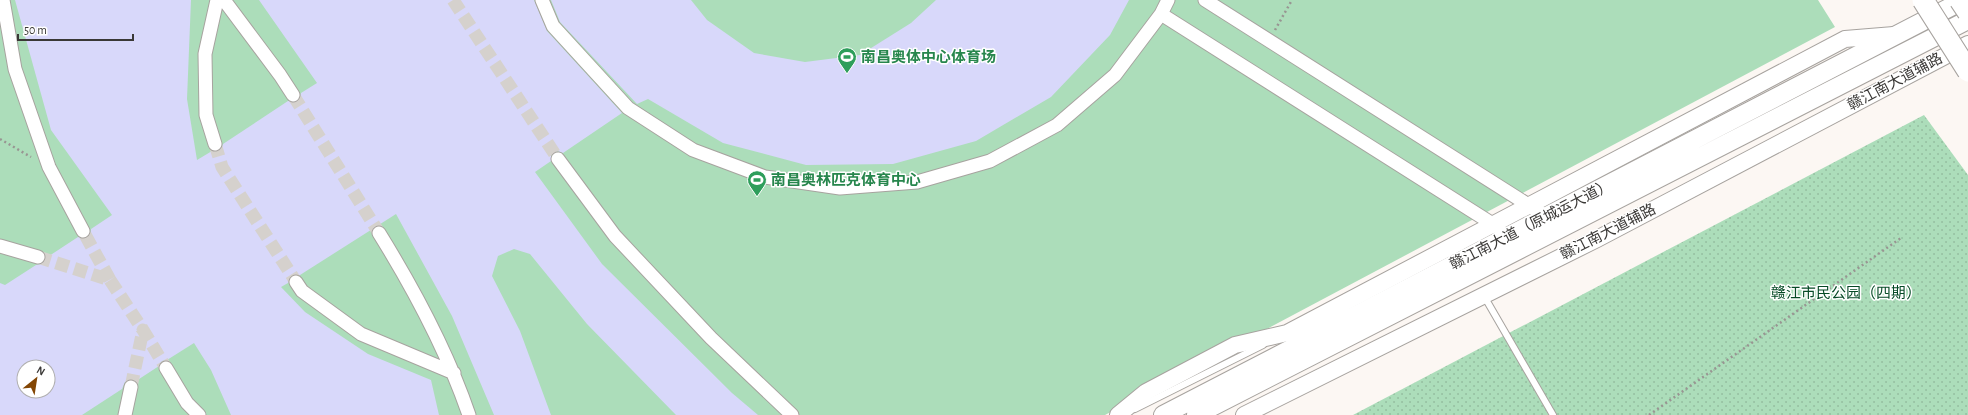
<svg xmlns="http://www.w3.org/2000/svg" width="1968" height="415" viewBox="0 0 1968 415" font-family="'Alegreya Sans','Noto Sans SC',sans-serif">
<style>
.grass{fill:url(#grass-dots)}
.pitch{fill:#acddba;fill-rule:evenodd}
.building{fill:#d8d8fa;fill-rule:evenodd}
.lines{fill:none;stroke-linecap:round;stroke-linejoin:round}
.minor-tunnel{stroke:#d5d1cd;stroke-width:13;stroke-dasharray:13 6;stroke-linecap:butt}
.service-casing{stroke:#a7a39f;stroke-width:8}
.minor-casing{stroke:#a7a39f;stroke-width:15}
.tertiary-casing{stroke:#a7a39f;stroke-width:18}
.secondary-casing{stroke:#a7a39f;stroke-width:20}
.path{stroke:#989592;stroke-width:2.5;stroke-dasharray:2 3;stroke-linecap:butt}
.service{stroke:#fff;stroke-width:6}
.minor{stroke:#fff;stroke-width:13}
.tertiary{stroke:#fff;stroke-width:16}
.secondary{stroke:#fff;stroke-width:18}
.trunk-bridge-casing{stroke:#a7a39f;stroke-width:23;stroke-linecap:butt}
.trunk-bridge{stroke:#fff;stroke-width:21}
.labels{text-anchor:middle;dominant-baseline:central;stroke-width:3;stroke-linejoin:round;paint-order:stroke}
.leisure-label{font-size:15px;font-weight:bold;fill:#27864d;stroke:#fff;text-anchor:start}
.street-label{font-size:15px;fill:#3a3836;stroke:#fff}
.park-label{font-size:15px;fill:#064a26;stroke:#fff}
</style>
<defs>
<pattern id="grass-dots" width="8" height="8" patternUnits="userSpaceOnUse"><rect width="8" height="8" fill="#acddba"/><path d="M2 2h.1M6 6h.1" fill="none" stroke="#95bea0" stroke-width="1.8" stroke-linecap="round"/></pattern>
</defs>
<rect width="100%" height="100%" fill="#fcf7f3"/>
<path class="grass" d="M1924,115L1968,175V415H1353Z"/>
<path class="pitch" d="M0,0H1818L1835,27L1105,415H0ZM24,367H48V391H24Z"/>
<path class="building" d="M15,0H191L187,99L197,160L212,151L217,152L221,150L223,144L288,101L297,102L300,98L301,93L317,83L259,0H534L547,31L622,113L563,153L557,151L554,152L551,156V161L535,172L602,264L732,393L758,415H676L587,324L530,254L514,249L498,256L492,276L520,331L551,415H494L452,316L396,214L300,275H292L288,283L281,287L305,312L368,354L431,380L439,415H231L211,370L194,343L167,360L162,361L159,366L136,381L128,380L125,382L122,389L82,415H0V283L5,285L36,265L43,263L46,258L78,237L87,238L90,235L91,229L112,215L51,130ZM24,367H48V391H24Z
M551,0H691L707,20L754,53L805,62L860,55L911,23L936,0H1129L1110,35L1051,97L976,141L893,164L806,165L723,143L648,99L637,104L560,22Z"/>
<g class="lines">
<path class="minor-tunnel" d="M453,0L558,159
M293,95L379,233
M215,144L222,167L296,282
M38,257L110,280L83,231
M110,280L143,330
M131,387L143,330L166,368"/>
<g class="service-casing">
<path id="service" d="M1484,296L1553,415
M1135,409L1263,345"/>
</g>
<g class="minor-casing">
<path id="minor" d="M3,0L15,69L49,167L83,231
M224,0L280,75L293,95
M542,0L553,26L628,108L693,150L765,177L840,188L917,182L990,161L1057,125L1115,75L1161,14L1168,0
M1205,0L1552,220
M1161,14L1499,228
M215,144L206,115L205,54L217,0
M558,159L615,236L711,338L792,415
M379,233C415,291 447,351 469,415
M0,246L38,257
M296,282L302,291L361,334L454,373
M166,368L187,403L199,415
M125,415L131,387"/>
</g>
<g class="tertiary-casing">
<path id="tertiary" d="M1118,415L1146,392L1235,345L1287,333L1845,39L1894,35
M1244,415L1597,239L1968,44"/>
</g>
<g class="secondary-casing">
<path id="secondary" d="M1163,415L1964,0
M1196,415L1968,20"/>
</g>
<path class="path" d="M1275,30L1292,0
M0,139L31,157
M1649,415L1901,238"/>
<use href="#service" class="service"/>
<use href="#minor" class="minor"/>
<use href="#tertiary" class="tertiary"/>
<use href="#secondary" class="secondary"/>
<g class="trunk-bridge-casing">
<path id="trunk-bridge" d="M1923,0L1968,71
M1960,0L1968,12"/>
</g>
<use href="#trunk-bridge" class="trunk-bridge"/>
</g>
<defs>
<g id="stadium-pin" transform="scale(1)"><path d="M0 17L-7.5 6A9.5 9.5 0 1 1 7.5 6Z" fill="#2e9e5b" stroke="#fff"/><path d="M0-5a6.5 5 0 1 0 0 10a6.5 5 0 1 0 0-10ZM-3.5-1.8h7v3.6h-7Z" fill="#fff"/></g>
</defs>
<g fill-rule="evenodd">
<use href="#stadium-pin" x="847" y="57"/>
<use href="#stadium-pin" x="757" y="180"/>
</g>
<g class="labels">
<g class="leisure-label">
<text x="861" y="57">南昌奥体中心体育场</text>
<text x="771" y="180">南昌奥林匹克体育中心</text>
</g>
<g class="street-label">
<text transform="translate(1895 82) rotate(-28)">赣江南大道辅路</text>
<text transform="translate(1531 225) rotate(-27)">赣江南大道（原城运大道）</text>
<text transform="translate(1608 232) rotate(-27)">赣江南大道辅路</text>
</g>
<g class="park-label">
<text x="1846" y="293">赣江市民公园（四期）</text>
</g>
</g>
<g transform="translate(36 379) rotate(30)"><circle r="19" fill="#ffffff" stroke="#b0afaf"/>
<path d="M0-3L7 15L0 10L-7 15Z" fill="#834604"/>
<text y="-6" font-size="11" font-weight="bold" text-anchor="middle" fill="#3a3836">N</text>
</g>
<path d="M18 34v6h115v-6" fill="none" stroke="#3a3836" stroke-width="2"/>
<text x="24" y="34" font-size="12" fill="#3a3836" stroke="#ffffff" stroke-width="3" paint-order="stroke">50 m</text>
</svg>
